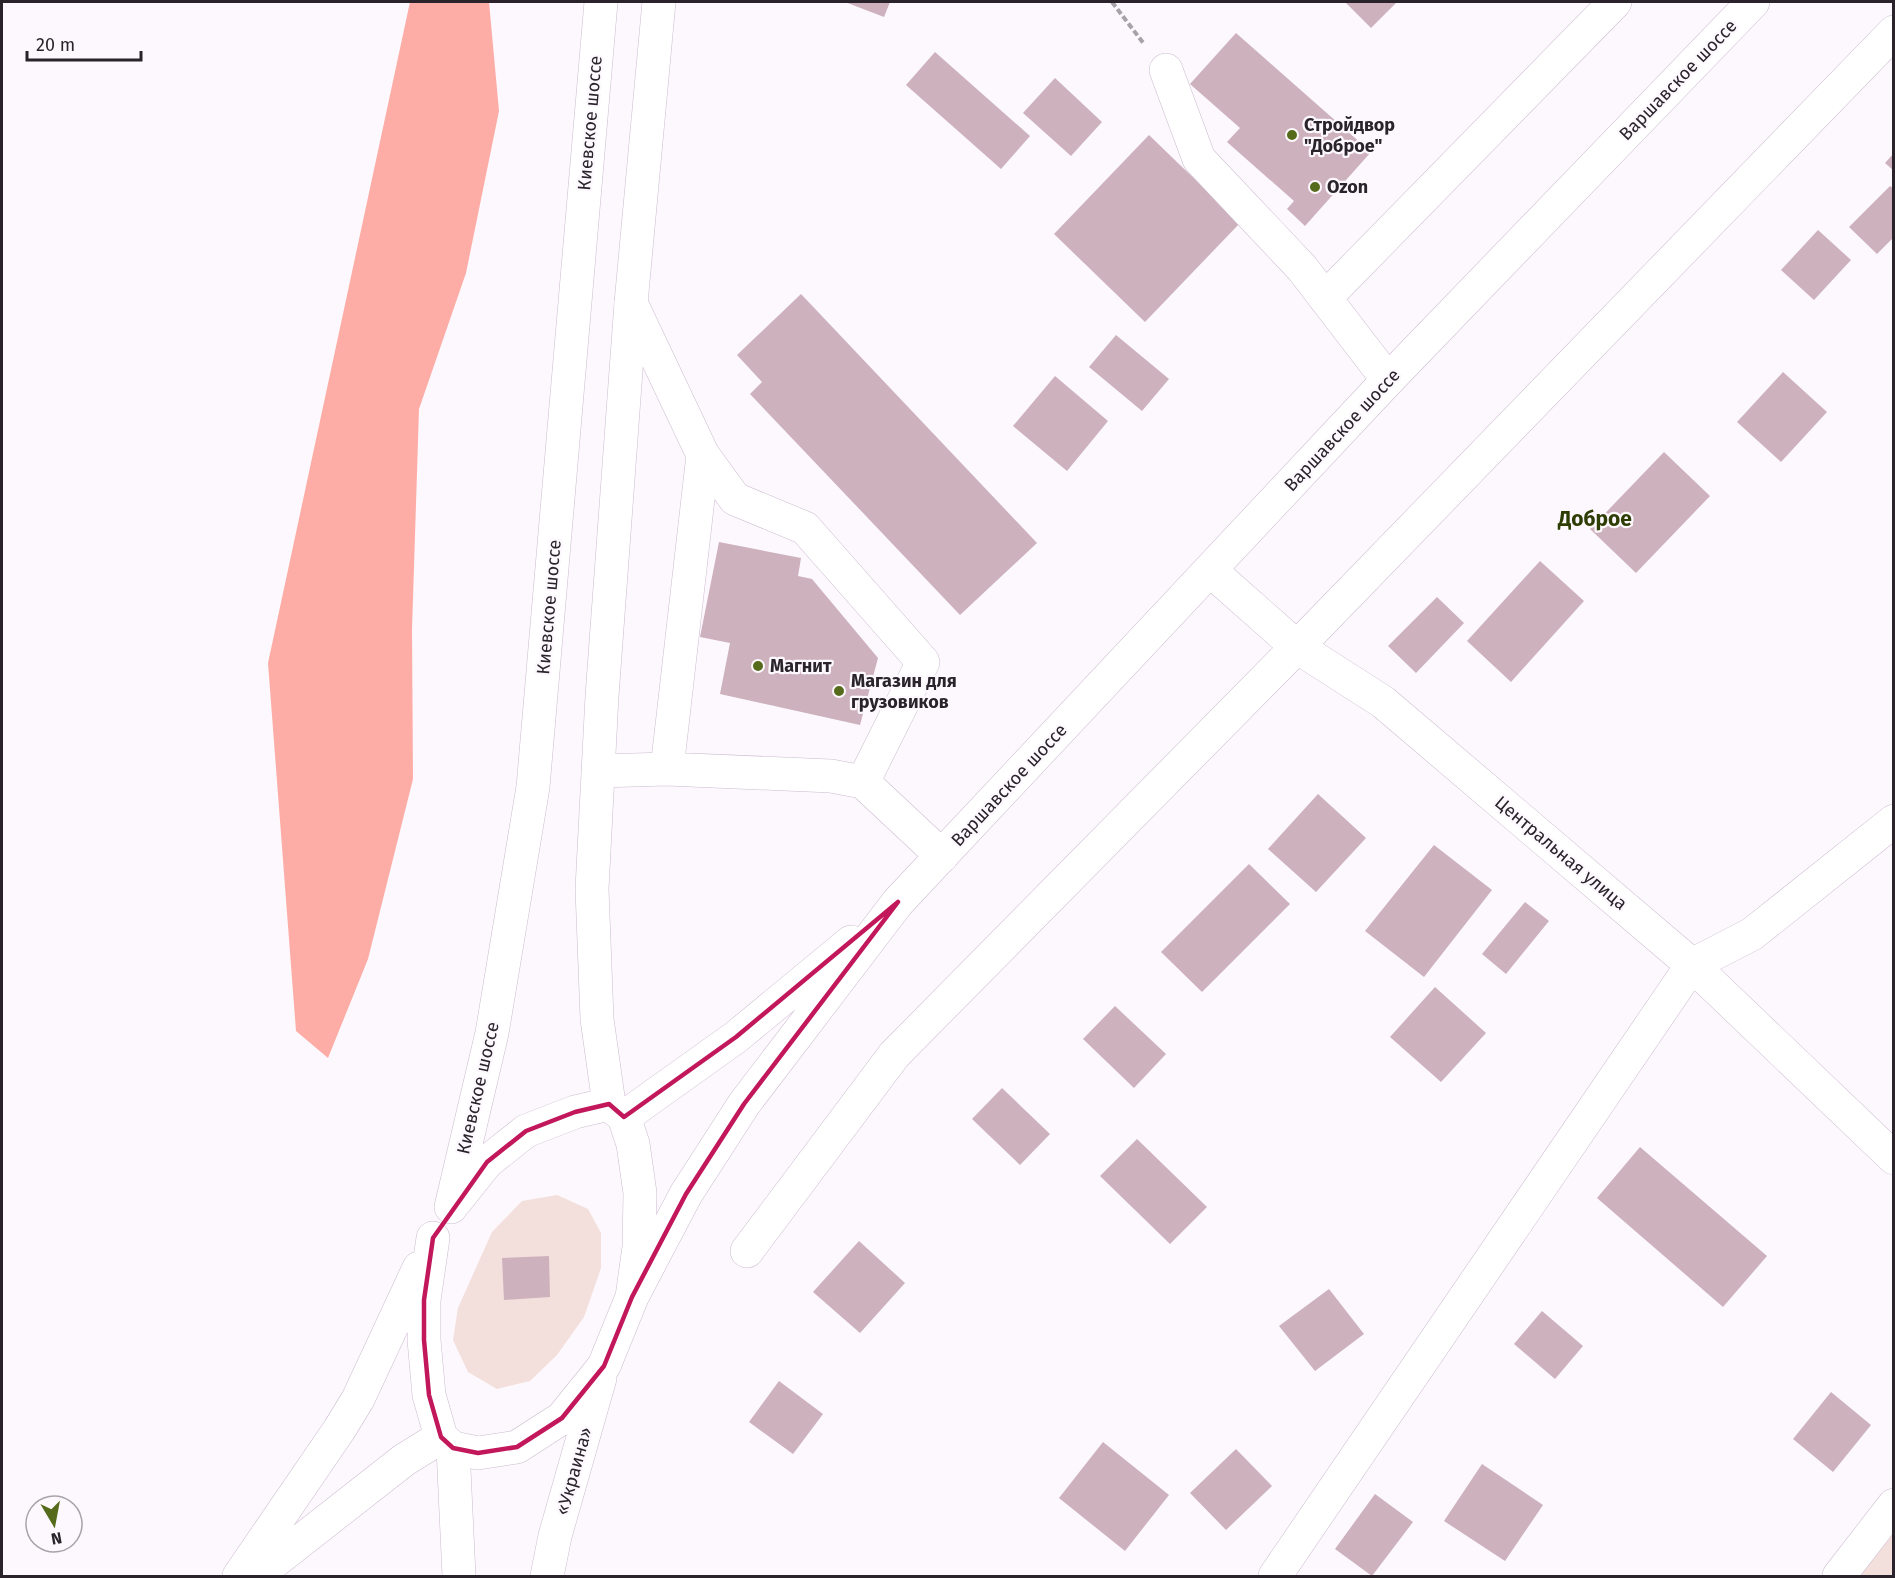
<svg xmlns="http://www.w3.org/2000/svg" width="1895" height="1578" viewBox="0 0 1895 1578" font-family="'Fira Sans',sans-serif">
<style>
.green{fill:#f3dfdc}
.forest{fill:#fdada5}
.building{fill:#cdb1bc}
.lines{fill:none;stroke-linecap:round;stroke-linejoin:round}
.minor-casing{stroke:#cdbbd1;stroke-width:34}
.major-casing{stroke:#cdbbd1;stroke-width:34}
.highway-casing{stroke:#cdbbd1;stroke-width:34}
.path{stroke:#a7a2a9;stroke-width:4;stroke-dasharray:6 3;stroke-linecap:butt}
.minor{stroke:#fff;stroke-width:33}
.major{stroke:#fff;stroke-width:33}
.highway{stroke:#fff;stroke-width:33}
.marked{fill:none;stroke:#c2185b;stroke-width:4.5;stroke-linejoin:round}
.poi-dot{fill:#556b1b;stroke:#fcf8fd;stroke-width:2}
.labels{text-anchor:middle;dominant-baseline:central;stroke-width:4.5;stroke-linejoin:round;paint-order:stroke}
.street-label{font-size:18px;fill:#2a232c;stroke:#fcf8fd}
.poi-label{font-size:18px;font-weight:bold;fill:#2a232c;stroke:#fcf8fd;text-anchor:start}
.quarter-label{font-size:21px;font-weight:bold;fill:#2e3d04;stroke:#fcf8fd}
</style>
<rect width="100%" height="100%" fill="#fcf8fd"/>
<path class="green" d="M557,1195L588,1209L601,1233V1268L584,1317L557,1355L530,1381L497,1389L468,1372L453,1340L458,1308L492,1232L522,1201Z
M1893,1507V1576H1838Z"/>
<path class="forest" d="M410,2H489L499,111L466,273L419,409L412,630L413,779L368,959L328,1058L296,1031L268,663Z"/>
<path class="building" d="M845,2H890L884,17Z
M1345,2H1397L1371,28Z
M1236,33L1371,152L1305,226L1287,209L1294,201L1227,142L1240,128L1190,84Z
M935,52L1030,136L1001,169L906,85Z
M1055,78L1102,122L1071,156L1023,113Z
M1149,135L1240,223L1145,322L1054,234Z
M1894,153V171L1885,163Z
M1890,186L1894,189V237L1877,254L1849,227Z
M1818,230L1851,260L1814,300L1781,270Z
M801,294L1037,543L960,615L750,394L762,382L737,355Z
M1116,335L1169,379L1142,411L1089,367Z
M1783,372L1827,412L1781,462L1737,422Z
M1055,376L1108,421L1067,471L1013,426Z
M1664,452L1710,496L1636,573L1590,529Z
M719,542L801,558L798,576L812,579L878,658L860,725L720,694L730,643L700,637Z
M1540,561L1584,601L1511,682L1467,641Z
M1437,597L1464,623L1416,673L1388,646Z
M1318,794L1366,838L1316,892L1268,849Z
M1434,845L1492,890L1424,977L1365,931Z
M1249,864L1290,904L1202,992L1161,952Z
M1525,902L1549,921L1506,974L1482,954Z
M1435,987L1486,1033L1441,1082L1390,1037Z
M1115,1006L1166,1054L1134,1088L1083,1039Z
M1002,1088L1050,1134L1020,1165L972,1119Z
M1137,1139L1207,1207L1170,1244L1100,1176Z
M1640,1147L1767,1256L1723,1307L1597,1198Z
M859,1241L905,1283L860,1333L813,1292Z
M549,1256L550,1297L504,1300L502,1258Z
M1329,1289L1364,1334L1315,1371L1279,1326Z
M1542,1311L1583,1346L1555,1379L1514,1344Z
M779,1381L823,1414L793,1454L749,1422Z
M1831,1392L1871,1425L1833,1472L1793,1439Z
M1103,1442L1169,1495L1125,1551L1059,1498Z
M1236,1449L1272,1486L1226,1530L1190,1493Z
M1482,1464L1543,1505L1505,1561L1444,1521Z
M1375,1494L1413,1522L1372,1576L1335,1549Z"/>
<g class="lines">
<g class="minor-casing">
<path id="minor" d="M1166,70L1199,159L1302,268L1388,380
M1325,298L1615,2
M631,303L703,455L735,499L805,528L923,662L863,782
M1210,570L1297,647L1383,702L1692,965L1894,1158
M667,769L703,455
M599,771L667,769L831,776L863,782L942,856
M747,1251L894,1055L1297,647L1894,32
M1275,1576L1692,965L1752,934L1894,821
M1839,1576L1894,1505"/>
</g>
<g class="major-casing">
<path id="major" d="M624,1117L736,1037L851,942
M634,1293L686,1194L744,1104L898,902L1388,380L1753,2"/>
</g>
<g class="highway-casing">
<path id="highway" d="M609,1104L597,1019L592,889L602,696L631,303L659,2
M455,1202L487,1162L526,1131L575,1112L609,1104
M451,1207L492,1033L533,787L601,2
M433,1238L424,1300V1340L429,1395L441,1437L453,1448L478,1453L517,1447L562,1418L604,1366L632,1297L639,1247L640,1193L633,1144L624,1117L609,1104
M453,1448L459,1576
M239,1576L339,1430L358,1399L419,1268
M256,1576L404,1460L441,1437
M547,1576L555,1536L600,1378"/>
</g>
<path class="path" d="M1112,2L1144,44"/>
<use href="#minor" class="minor"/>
<use href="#major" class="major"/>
<use href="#highway" class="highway"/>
</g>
<path class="marked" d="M898,902L744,1104L686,1194L632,1297L604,1366L562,1418L517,1447L478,1453L453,1448L441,1437L429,1395L424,1340V1300L433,1238L487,1162L526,1131L575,1112L609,1104L624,1117L736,1037Z"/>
<g class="poi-dot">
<circle cx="1292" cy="135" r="6"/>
<circle cx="1315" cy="187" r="6"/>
<circle cx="758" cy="666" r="6"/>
<circle cx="839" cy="691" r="6"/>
</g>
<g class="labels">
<g class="street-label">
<text transform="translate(1678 80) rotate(-46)">Варшавское шоссе</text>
<text transform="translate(590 123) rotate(-85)">Киевское шоссе</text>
<text transform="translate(1342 430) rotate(-47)">Варшавское шоссе</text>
<text transform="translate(549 607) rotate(-85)">Киевское шоссе</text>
<text transform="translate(1009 785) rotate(-47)">Варшавское шоссе</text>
<text transform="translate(1561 853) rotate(40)">Центральная улица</text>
<text transform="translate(478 1088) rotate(-77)">Киевское шоссе</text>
<text transform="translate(574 1471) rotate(-74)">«Украина»</text>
</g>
<g class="poi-label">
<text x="1304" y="125">Стройдвор<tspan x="1304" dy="21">"Доброе"</tspan></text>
<text x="1327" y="187">Ozon</text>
<text x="770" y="666">Магнит</text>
<text x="851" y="681">Магазин для<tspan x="851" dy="21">грузовиков</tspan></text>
</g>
<g class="quarter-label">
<text x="1595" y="519">Доброе</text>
</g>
</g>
<rect width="1895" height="1578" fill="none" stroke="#2a232c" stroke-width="6"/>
<g transform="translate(54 1524) rotate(170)"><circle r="28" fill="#fcf8fd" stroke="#a8a3a9" stroke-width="1.5"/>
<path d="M0-4.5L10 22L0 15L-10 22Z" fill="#556b1b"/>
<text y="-9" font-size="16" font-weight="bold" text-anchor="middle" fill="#2a232c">N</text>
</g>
<path d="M27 51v9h114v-9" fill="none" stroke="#2a232c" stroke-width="3"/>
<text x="36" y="51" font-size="18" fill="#2a232c" stroke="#fcf8fd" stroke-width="4.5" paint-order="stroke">20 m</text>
</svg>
